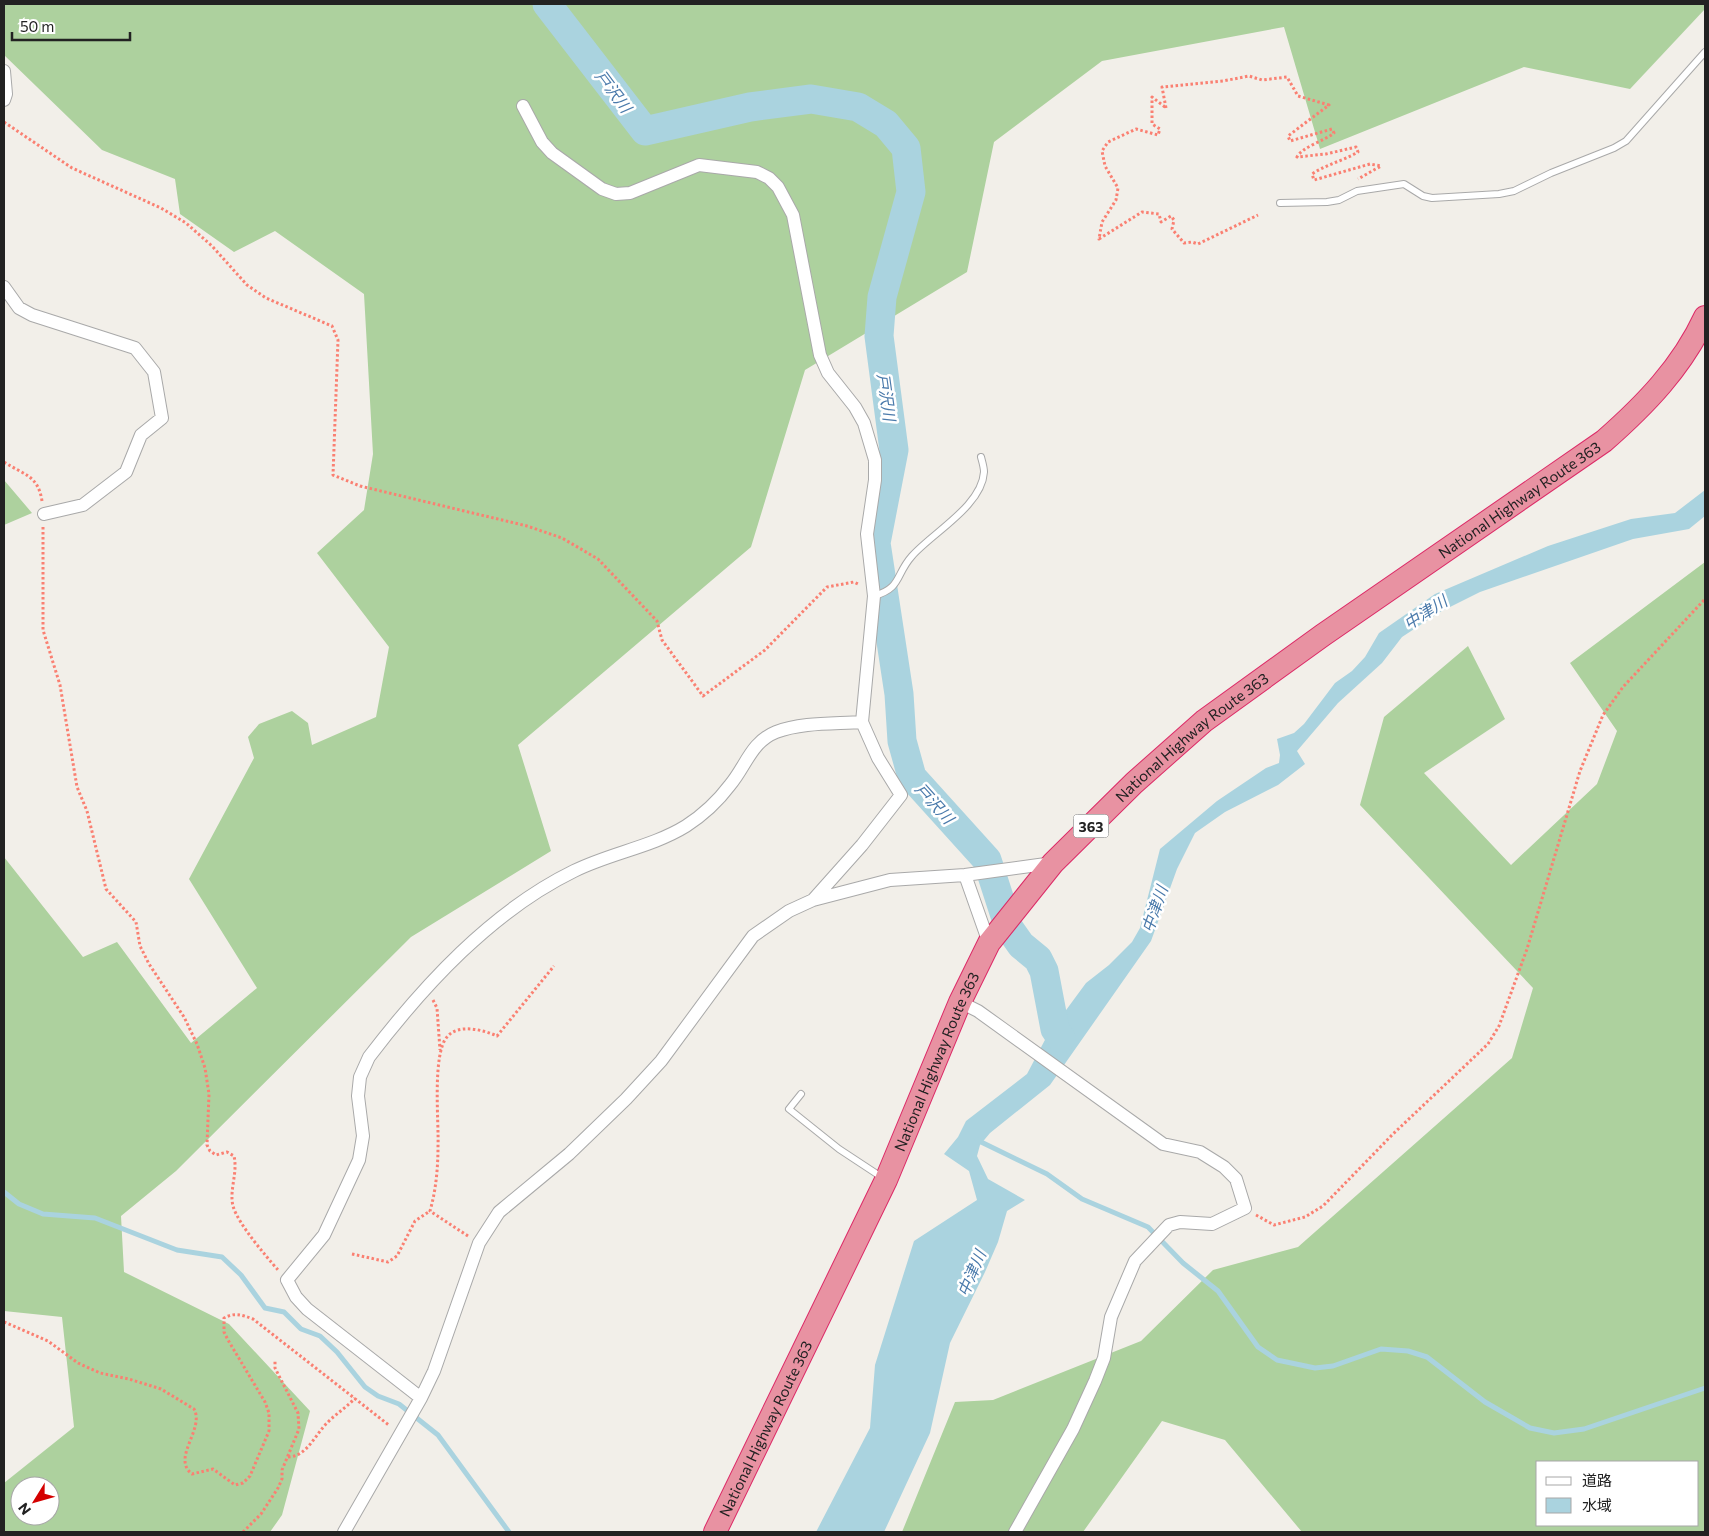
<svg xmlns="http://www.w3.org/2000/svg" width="1709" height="1536" viewBox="0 0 1709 1536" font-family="Commissioner,'Noto Sans JP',sans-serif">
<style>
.forest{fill:#add19e;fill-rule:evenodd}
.water{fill:#aad3df}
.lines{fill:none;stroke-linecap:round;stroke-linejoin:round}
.stream{stroke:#aad3df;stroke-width:5}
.river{stroke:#aad3df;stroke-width:29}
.lane-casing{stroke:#a9a9a9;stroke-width:8}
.street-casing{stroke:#a9a9a9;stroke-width:14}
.highway-casing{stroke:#dc2a67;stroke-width:24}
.path{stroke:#fa8072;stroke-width:3;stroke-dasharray:2.5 2.5;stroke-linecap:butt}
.lane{stroke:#fff;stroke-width:6}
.street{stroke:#fff;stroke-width:12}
.highway{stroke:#e892a2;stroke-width:22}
.labels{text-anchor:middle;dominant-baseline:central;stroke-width:5;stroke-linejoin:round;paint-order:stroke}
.shield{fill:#fff;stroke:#646464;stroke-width:1}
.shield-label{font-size:14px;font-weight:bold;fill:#222}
.street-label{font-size:15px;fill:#222;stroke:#fff}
.water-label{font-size:16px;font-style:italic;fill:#4a7aab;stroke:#fff}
</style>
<rect width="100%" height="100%" fill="#f2efe9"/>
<path class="forest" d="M4,4H1705V9L1630,89L1524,67L1320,149L1284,27L1102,61L994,142L967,272L805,370L751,547L518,745L551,851L411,937L176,1171L121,1216L124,1272L229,1324L310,1411L282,1515L270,1532H4V1483L74,1427L62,1317L4,1311V857L83,957L117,942L191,1043L257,988L189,879L254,758L248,737L259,724L292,711L308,723L312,745L376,717L389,647L317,553L364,510L373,454L364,294L275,231L234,252L180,214L175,179L102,150L4,55ZM20,1486H50V1516H20Z
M4,480L32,513L4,525Z
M1705,562V1532H1302L1225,1440L1162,1421L1083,1532H902L955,1402L993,1400L1141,1341L1213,1270L1298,1247L1512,1058L1533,988L1360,805L1384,717L1468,646L1505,719L1424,773L1511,865L1597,784L1617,731L1570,663ZM1538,1462H1698V1525H1538Z"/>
<path class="water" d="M1705,490V516L1689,529L1633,539L1480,592L1440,612L1402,637L1382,663L1338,703L1297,751L1305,764L1278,785L1225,812L1195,833L1177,869L1151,941L1050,1085L990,1133L980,1145L977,1156L988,1179L1025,1200L1007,1211L998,1242L985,1272L950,1343L930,1433L884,1532H816L870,1428L875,1365L914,1241L977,1200L969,1171L944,1154L958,1137L966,1121L1027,1074L1047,1036L1086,983L1109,965L1132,942L1140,928L1160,849L1217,801L1266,768L1279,763L1280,755L1277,739L1294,733L1304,724L1335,683L1352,671L1365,657L1379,633L1435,594L1548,546L1631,519L1675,513Z"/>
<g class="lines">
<path class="stream" d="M977,1140L1047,1174L1082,1199L1148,1227L1183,1263L1218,1291L1258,1347L1277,1360L1315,1368L1333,1366L1381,1349L1408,1351L1427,1357L1485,1402L1530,1428L1554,1433L1584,1429L1705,1388
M4,1192L19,1204L43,1214L95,1218L177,1250L222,1257L241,1275L265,1308L284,1312L301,1329L320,1336L337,1352L365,1387L378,1396L399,1404L438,1435L509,1532"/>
<path class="river" d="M547,4L645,131L750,107L811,99L858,107L886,124L906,148L911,192L882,297L879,336L894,450L876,543L899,694L902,741L912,777L987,860L1009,928L1021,945L1038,959L1044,971L1055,1029L1061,1038"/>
<g class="lane-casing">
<path id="lane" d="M1280,203L1327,202L1339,200L1357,191L1404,184L1423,196L1432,198L1499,194L1514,191L1551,173L1614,148L1626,141L1705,52
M874,596C902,588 895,575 912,556C932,533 982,506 984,472C984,467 982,461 981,457
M801,1094L789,1109L839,1149L883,1178"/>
</g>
<g class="street-casing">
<path id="street" d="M4,71L6,94L4,100
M523,106L542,142L552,153L602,189L616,194L630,193L699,165L757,172L769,178L778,187L793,215L820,355L828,373L855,407L864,423L875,460V480L867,534L874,596L862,722L878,758L901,795L862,845L813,900
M4,287L19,308L32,315L135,348L154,372L162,418L141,435L126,472L83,505L44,514
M965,875L989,943
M960,1002L978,1011L1163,1144L1200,1152L1224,1167L1236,1179L1245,1208L1212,1224L1180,1222L1169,1225L1135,1261L1111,1317L1104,1358L1095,1381L1073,1429L1015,1532
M421,1398L307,1309L296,1297L287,1280L324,1235L359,1160L363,1136L358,1096L360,1077L369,1057C424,985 492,911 574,871C610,853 652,847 686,826C703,815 718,801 730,785C746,766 751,742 776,732C802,722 835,724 862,722
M344,1532L421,1398L434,1371L479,1243L499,1212L569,1154L626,1099L661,1061L753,936L789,911L813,900L890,880L965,875L1053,863"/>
</g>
<g class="highway-casing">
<g id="highway">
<path id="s1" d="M715,1532L886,1180L960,1002L989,943L1053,863L1134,783L1204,721L1323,635L1604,441C1645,405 1682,367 1705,317"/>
</g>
</g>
<path class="path" d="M1165,107L1152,97V124L1160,129L1158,135L1136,129L1108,142L1102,151L1105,166L1118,188L1116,200L1102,222L1099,239L1142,212L1159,214L1161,222L1171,216L1174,220L1172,229L1184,243L1192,242L1198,244L1258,215
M1166,108L1162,87L1223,81L1249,76L1262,80L1287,77L1298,96L1329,105L1288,136L1290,141L1332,129L1334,133C1324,141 1302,147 1297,157L1326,154L1356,147L1358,152C1343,161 1327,164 1312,174L1314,180L1370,164L1381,166L1358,179
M4,122L72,168L161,208L186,223L212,246L247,285L266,298L332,326L338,340L333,475L360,486L527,526L562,538L598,559L657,621L662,640L703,696L765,650L827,587L854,582L860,585
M4,462C24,475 38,475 42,501
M43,527V630L60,685L77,787L87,811L106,889L136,922L140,946L149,964L184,1017L197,1044L205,1068L209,1094L207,1145L210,1151L216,1155L227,1152L234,1156C238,1173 229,1190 233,1206C238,1224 266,1256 278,1270
M433,1000L437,1008L440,1050
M1256,1215L1274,1225L1305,1217L1323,1206L1393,1134L1488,1044L1499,1026L1527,949L1580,771L1603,715L1623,687L1705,599
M468,1236L430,1211C436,1190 438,1168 438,1146C439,1123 432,1054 447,1037C458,1023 484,1030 497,1036L554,966
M352,1254L388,1262L397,1256L415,1221L430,1211
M4,1322L48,1341L78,1363L100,1373L129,1379L161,1389L194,1409C205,1429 171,1458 192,1474L213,1469L235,1485L243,1483L250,1476L269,1431V1413L265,1402L228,1340L224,1332V1318C235,1312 242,1315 253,1319L390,1426
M288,1457C307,1457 316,1433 328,1422C337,1413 347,1407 355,1398
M243,1532L261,1514L278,1488L282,1479V1470L299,1429L298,1413L275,1368V1360"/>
<use href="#lane" class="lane"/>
<use href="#street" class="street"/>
<use href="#highway" class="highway"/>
</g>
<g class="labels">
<rect class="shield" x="1073.5" y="814.5" width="35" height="23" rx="4"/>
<g class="shield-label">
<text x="1091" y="826">363</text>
</g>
<g class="street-label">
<text stroke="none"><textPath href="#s1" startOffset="1345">National Highway Route 363</textPath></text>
<text stroke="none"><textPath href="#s1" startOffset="940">National Highway Route 363</textPath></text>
<text stroke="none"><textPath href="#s1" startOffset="520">National Highway Route 363</textPath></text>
<text stroke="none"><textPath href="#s1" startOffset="115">National Highway Route 363</textPath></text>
</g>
<g class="water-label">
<text transform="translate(614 91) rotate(53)">戸沢川</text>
<text transform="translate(887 397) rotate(82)">戸沢川</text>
<text transform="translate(1425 612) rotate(-33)">中津川</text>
<text transform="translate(935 803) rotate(48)">戸沢川</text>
<text transform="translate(1154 909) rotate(-71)">中津川</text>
<text transform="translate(971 1273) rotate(-67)">中津川</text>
</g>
</g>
<rect width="1709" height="1536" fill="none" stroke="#222222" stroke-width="10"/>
<rect x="1536" y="1461" width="162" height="65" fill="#ffffff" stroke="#a7a7a7"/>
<rect x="1546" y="1477" width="25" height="8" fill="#ffffff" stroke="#a7a7a7"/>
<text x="1582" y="1486" font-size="15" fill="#222222">道路</text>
<rect x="1546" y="1498" width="25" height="15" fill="#aad3df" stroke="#a7a7a7"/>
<text x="1582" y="1511" font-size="15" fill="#222222">水域</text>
<g transform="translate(35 1501) rotate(233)"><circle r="24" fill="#ffffff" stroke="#a7a7a7"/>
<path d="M0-4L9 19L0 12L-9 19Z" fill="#d40000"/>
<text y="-8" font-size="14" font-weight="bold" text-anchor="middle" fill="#222222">N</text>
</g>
<path d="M12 32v8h118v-8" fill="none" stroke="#222222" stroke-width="2.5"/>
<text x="20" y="32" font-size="15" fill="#222222" stroke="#ffffff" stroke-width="4" paint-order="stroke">50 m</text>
</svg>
